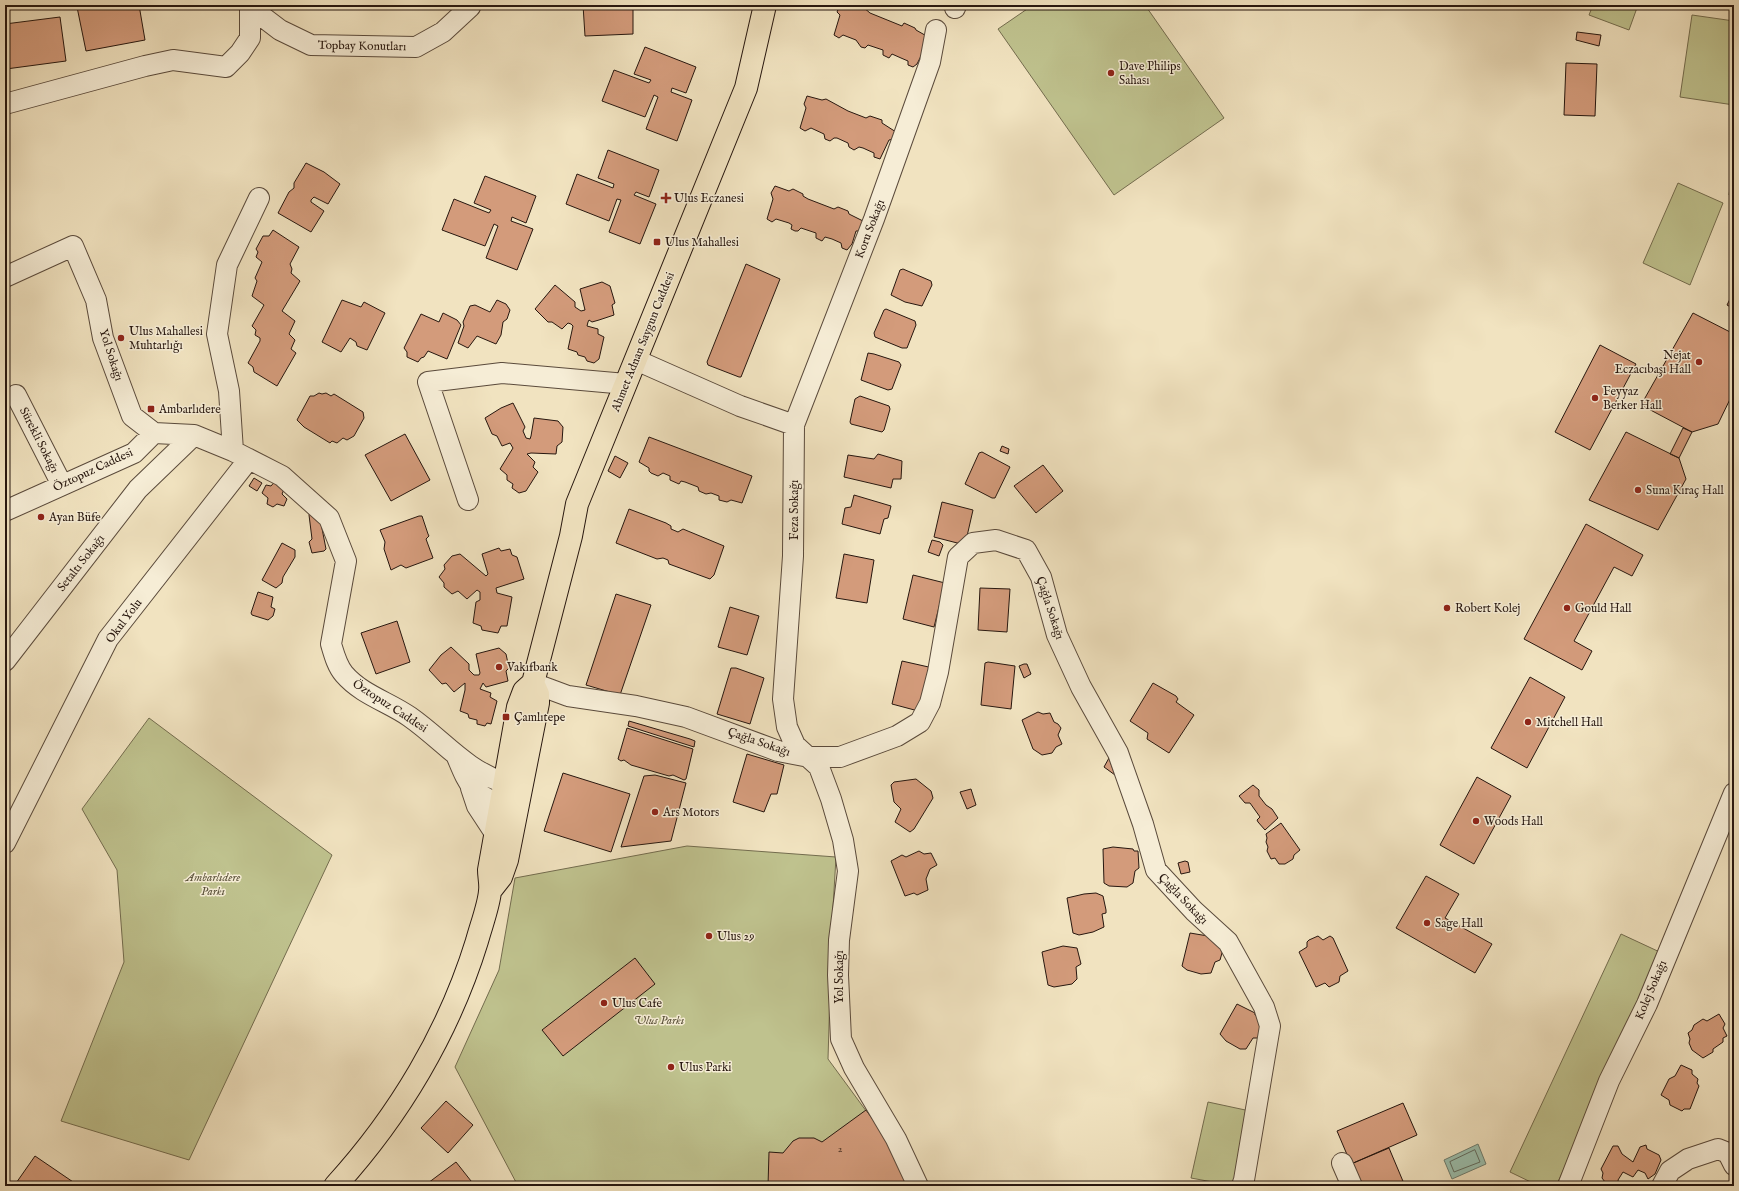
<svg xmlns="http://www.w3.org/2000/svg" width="1739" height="1191" viewBox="0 0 1739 1191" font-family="'IM FELL English',serif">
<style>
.green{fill:#bfc28e;stroke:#736c4e}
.water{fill:#9bbfad;stroke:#6d7c6e}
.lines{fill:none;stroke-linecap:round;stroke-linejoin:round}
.shore{stroke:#616b5e;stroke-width:1}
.building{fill:#d39b7b;stroke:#27170f}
.minor-casing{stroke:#5a4a3b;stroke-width:22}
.major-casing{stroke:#27170f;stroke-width:24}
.minor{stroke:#f6edd6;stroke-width:20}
.major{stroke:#f1e3c0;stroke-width:22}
.poi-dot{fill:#8f2418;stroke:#f6edd6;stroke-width:1.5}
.labels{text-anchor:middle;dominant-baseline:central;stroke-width:3;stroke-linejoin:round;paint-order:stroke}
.number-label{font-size:10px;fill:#52382a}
.street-label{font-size:12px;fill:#27170f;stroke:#f6edd6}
.poi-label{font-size:12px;fill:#27170f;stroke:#f6edd6;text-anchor:start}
.park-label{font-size:12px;font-style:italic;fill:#5c533b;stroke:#f6edd6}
</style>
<rect width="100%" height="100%" fill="#f1e3c0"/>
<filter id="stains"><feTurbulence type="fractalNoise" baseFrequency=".005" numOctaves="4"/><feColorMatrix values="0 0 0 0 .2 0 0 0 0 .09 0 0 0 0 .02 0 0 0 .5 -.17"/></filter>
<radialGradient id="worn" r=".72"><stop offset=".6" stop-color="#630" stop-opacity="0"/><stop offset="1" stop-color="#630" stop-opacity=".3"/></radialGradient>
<path class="green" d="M1033,5H1145L1224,118L1114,195L998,29Z
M1593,5H1638L1629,30L1589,15Z
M1692,15L1734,21V105L1680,97Z
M1734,158V196L1729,195Z
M1678,183L1723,203L1690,285L1643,263Z
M149,718L332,855L189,1160L61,1121L124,962L117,870L82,809Z
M687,846L836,857L832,925L828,1059L897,1153L910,1186H518L455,1067L499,970L515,878Z
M1621,934L1664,954L1556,1186H1539L1510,1172Z
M1208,1102L1250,1111L1234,1186L1191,1178Z"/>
<path class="water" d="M1478,1144L1486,1164L1452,1179L1444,1160Z"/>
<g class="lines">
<path class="shore" d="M1475,1150L1480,1162L1454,1172L1450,1162Z"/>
</g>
<path class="building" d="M87,5H139L145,40L86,51L77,7Z
M583,5H633V34L585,36Z
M840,5L863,7L870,13L902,26L904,23L915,28L916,30L930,38L917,64L913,67L908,65V61L901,58L892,54L889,58L883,55V50L868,45L865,48L861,47L856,40L843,35L839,38L834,35L840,15L837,12Z
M60,17L66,61L6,69L5,24Z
M1577,32L1601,35L1599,46L1576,40Z
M645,47L696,67L686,93L672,88L671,92L692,100L677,141L646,129L658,97L654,95L645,117L602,101L614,70L649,83L651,80L634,74Z
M1566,63L1597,64L1595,116L1564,115Z
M807,96L822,100L826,99L848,111L866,118L870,116L882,120V123L896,132L894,139L889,140L880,159L874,157V153L863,148L859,147L854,150L849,147L848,143L837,138H834L830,141L825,139L824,134L811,128L805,131L800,128L806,108L804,104Z
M608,150L659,170L649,197L636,192L634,195L656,204L640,244L609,232L621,200L617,199L609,221L566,204L577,174L613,188L614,184L598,178Z
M306,163L324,172L340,184L328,204L314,197L311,200V202L324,211L311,232L278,213L289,192L294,188V183Z
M485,176L536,196L526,223L512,217L511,221L533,229L517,270L486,258L498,226L494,224L485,246L442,230L454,199L489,213L491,210L474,203Z
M775,186L789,191L793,189L803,194V196L808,199L834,209L838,207L848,211L849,214L863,221L860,231H856L852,244L847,250L842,248L841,243L832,239L825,237L822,241L816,238V233L801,228L798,231H795L791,229L792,225L789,223L776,219L772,222L767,219L773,199L771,193Z
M273,230L299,247L290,264L292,269L291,273L300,281L282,311L295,321L289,334L295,340L291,349L296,353L277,386L254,372L253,367L248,363L260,341V338L255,335L256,330L252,326L264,305L252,296L257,281L255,278L262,262L256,257L258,252L256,249L263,236H269Z
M746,264L780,279L741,377H739L708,365L707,362Z
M903,269L931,281L932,285L922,306L905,302L891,295L900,270Z
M602,282L610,286L615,303L612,305L614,315L599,320L592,322L589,320L588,322L587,326L598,329V334L604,337L599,359L594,363L587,361L585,357L578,355L577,352L568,349L573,326L571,324L568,323L562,329L552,322H548L535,309L555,285L575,302V307L581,311L585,310L580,289Z
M1734,291V309L1727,305Z
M342,300L361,307L364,302L385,313L367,350L357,346L356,342L350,338L341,352L322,342Z
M497,300L506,304L510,310L507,319L503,322L501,335L496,344L477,336L468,348L458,343L464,326L463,322L470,306L475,305L490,312Z
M886,309L915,321L916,325L907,348H902L875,337L874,333L884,310Z
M443,313L457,320L461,325L447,359L428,351L424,357L421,358L418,362L407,357V352L404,348L421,314L439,322Z
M1693,313L1734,334V391L1718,424L1692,432L1641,405Z
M1600,345L1636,364L1590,450L1555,432Z
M868,353L874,354L899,362L901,365L892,389L888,390L861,380Z
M319,393L322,394L326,393L331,396L334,394L363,412L364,418L354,436L347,440L343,438L337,443L332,441L330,443L304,427L297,420L310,396H314Z
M860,396L889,406L890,409L884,430L882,432L851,424L850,422L855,399Z
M513,403L525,427L523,431L526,438L530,439L531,436L534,418L558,421L563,427L562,442L557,446L556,454L531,453L527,454L535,462L533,467L538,472L526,491L519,493L512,488L513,484L507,480V475L500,469L513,448L510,443L502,446L497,436L492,434L485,418L501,408Z
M1683,428L1692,432L1679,458L1670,454Z
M1626,432L1679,458L1686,479L1658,530L1589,500Z
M405,434L430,480L391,501L365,455Z
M649,437L752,476L742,503L731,500L727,502L719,500V496L711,493L706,494L699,491L698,487L685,482L681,481L679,484L670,480V476L663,473L658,476L651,473L649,471V468L639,462Z
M1002,446L1009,449L1008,454L1000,451Z
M982,452L1010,467L995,498H992L965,484L979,453Z
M878,454L902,461L901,479H893L891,488L844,477L848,455L874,459Z
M615,456L628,463L620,478L608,471Z
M1043,465L1063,491L1036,513L1014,486Z
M254,478L262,483L257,491L249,486Z
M277,479L286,485L282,494L287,499L284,506L277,504L273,507L267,504L268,498L262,493L266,485L271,486Z
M854,495L891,506L888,518L884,519L880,534L842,524L845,508L851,507Z
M942,502L973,510L965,545L934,537Z
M629,509L666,523L671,526V529L678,532L683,529L724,546L714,575L710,579L669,564L668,560L663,558L657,559L616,543Z
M310,512L319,513L326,549L324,551L312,553L309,542L312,539L309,515Z
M419,516H422L428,534L429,536L426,539L433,558L406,568L401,565L391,570L384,549L385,542L380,530Z
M1586,524L1643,555L1632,576L1614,567L1574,641L1592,651L1582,670L1524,639Z
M932,540L940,542L943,545L939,556L928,552Z
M282,543L295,550V557L283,577L282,583L276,588L262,580Z
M499,548L501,551L510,549L512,555L517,557L524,579L496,588L497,593L512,597L507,626H501L498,633L482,630L481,626L473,623L476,602L480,600V592L477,590L467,599L458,591L452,594L444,587V583L439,577L445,569L444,565L452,556L460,554L486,576L488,574L482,554Z
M844,554L874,560L867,603L836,598Z
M913,575L945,583L934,627L903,619Z
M980,588L1010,589L1007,632L978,630Z
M258,592L273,597L271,607L275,609L273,616L268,620L252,615L251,613Z
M616,594L651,605L620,695L586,685Z
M730,607L759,616L747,655L718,647Z
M397,621L410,662L376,674L361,633Z
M451,647L469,664V670L474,675H479L480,673L476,654L499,648L506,654L509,668L506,671L508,681L486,687L483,683L480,689L491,693L490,697L497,701L491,724L487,723L485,726L477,724V720L469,718L468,714L460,711L465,690V683L454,692L446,683L442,684L429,670L441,655Z
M902,661L933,668L922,712L892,704Z
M988,662L1015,666L1011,709L981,705L985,663Z
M1024,664H1027L1031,674L1024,678L1019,666Z
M731,668H736L764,678L750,724L717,714Z
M1530,677L1565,697L1527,768L1491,748Z
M1153,683L1176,696L1178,699L1176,702L1194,715L1169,753L1147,739L1148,733L1130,721Z
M1038,712L1043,714L1050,713L1054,722L1058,724L1061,728L1058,735L1062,744L1056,747L1052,753L1042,755L1033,749L1022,720Z
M629,721L690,739L695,741L694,747L628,726Z
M627,728L693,749L686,779L684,780L673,775L669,776L631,765L624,760L621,761L618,759Z
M747,754L784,765L777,794H771L764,812L733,802Z
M1109,758L1115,775L1104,767Z
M563,773L630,794L611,852L544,831Z
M655,775L686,783L671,841L621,847L644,776Z
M1477,777L1511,796L1474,864L1440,845Z
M916,779L931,791L933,798L914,829L910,832L895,822L901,809L894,802L891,785L894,782Z
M1253,785L1259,790V796L1266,805L1272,809L1278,818L1265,830L1258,822L1257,820L1260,817L1250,803H1245L1239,796Z
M971,789L976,805L967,809L960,792Z
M1281,823L1300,850L1294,855L1293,859L1285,864H1279L1275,858L1271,859L1267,851L1268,847L1266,842L1267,838L1266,834Z
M1113,847L1133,849L1134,851H1138L1139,868L1135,871L1133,883L1127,887L1109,886L1104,883L1103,849Z
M919,851L924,854L931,853L937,865L930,869L926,879L928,890L917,895L914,893L905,896L891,861L902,855L906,857Z
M1185,861L1188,862L1190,872L1181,874L1178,863Z
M1426,876L1459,894L1445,918L1492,944L1475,973L1396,928Z
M1096,893L1103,896L1106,910V913L1102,914L1104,927L1093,932L1079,935L1073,933L1067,898L1084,894Z
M1190,933L1208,936L1224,946L1220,960L1215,962L1211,973L1201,974L1187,970L1182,966Z
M1318,936L1323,940L1330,936L1333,938L1348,971L1340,976L1339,982L1329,987L1325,983L1316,987L1299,952L1307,947V942L1309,940Z
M1063,946L1077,948L1081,964L1076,967L1077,979L1072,984L1054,987L1048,985L1042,952Z
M635,958L655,984L563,1056L542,1030Z
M1237,1004L1255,1013V1015L1262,1018L1258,1038H1253L1246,1049H1240L1226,1041L1220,1034Z
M1719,1014L1725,1024L1723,1028L1727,1036L1723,1038V1042L1713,1049V1052L1703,1058L1692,1050L1689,1043L1690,1039L1688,1033L1692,1030L1694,1025L1703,1019L1707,1021Z
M1681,1065L1692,1070V1074L1698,1079L1697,1083L1699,1086L1690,1109H1684L1682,1111L1670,1105L1669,1100L1661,1095L1669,1079L1675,1076Z
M446,1101L473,1125L448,1153L421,1128Z
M1403,1103L1417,1135L1351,1164L1337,1131Z
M866,1110L897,1153L910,1186H768L769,1152L783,1153L793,1141L799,1138H814L822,1142Z
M1646,1145L1647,1149L1659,1155L1661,1160L1655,1174L1648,1179L1645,1173L1638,1170L1633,1177L1623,1172L1618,1180L1619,1185L1608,1186L1602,1178L1603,1173L1601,1169L1613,1146H1618L1622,1154L1633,1162L1640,1147Z
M1389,1148L1405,1186H1360L1351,1164Z
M35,1156L79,1186H14Z
M456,1162L475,1186H430L428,1183Z"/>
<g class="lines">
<g class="minor-casing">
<path id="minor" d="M251,8L280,30L311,45L416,47L443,32L470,7
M955,8L956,5
M5,104L145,66L173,60L226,67L240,53L250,38V5
M5,277L73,246L96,300L103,338L132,416L154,433
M636,360L740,406L794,425
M16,395L62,485
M233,451L229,391L217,334L227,265L259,198
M468,500L428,382L502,373L626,384
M5,511L134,453L154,433L194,435L233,451L282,476L329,518L346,561L331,644C334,654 337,666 344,674C362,695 389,702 410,717C444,741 465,770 505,783
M5,661L138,489L194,435
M533,683L568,696L636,706L686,717L778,751L809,757H840L897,736L920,722L930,703L938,672L958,557L973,543L996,540L1026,550L1041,577L1057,635L1081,687L1118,753L1143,824L1156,870L1194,911L1228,942L1264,1007L1270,1026L1244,1180L1242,1186
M457,757C468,783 472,796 501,803
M471,788L477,806L496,835
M5,843L108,639L249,459
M1342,1163L1352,1186
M918,1186L896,1139L854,1068L841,1039L838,975L839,940L848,871L843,840L831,799L819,767L795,745L787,727L783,699L793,556L794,425L874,219L930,62L936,30
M1568,1186L1609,1081L1647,1004L1734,793
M1662,1186L1670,1171L1688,1159L1718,1149L1728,1153L1734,1165"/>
</g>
<g class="major-casing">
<path id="major" d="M490,891L501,877L507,860L538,703V694L533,683
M335,1186C399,1116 449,1032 477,941C481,926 489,905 490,891C491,884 489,877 489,870L518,707L524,691L533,683L571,536L577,504L746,88L765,5"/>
</g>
<use href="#minor" class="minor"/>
<use href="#major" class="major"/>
</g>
<g class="poi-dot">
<circle cx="1111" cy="73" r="4"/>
<path d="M664 192h4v4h4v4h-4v4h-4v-4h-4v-4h4z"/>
<rect x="653" y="238" width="8" height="8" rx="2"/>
<circle cx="121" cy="338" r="4"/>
<circle cx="1699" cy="362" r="4"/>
<circle cx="1595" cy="398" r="4"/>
<rect x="147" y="405" width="8" height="8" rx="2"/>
<circle cx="1638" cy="490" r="4"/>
<circle cx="41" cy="517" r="4"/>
<circle cx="1447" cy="608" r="4"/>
<circle cx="1567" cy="608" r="4"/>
<circle cx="499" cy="667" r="4"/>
<rect x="502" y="713" width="8" height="8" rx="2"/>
<circle cx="1528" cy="722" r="4"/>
<circle cx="655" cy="812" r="4"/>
<circle cx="1476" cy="821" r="4"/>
<circle cx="1427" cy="923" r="4"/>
<circle cx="709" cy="936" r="4"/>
<circle cx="604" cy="1003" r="4"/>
<circle cx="671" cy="1067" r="4"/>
</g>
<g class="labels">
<g class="number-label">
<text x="840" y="1149">2</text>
</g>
<g class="street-label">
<text transform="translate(362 46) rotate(1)">Topbay Konutları</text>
<text transform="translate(870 229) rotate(-69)">Koru Sokağı</text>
<text transform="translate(643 342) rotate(-68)">Ahmet Adnan Saygun Caddesi</text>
<text transform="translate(111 355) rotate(72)">Yol Sokağı</text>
<text transform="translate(39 440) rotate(63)">Sürekli Sokağı</text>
<text transform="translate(93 470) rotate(-25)">Öztopuz Caddesi</text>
<text transform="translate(794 510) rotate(-90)">Feza Sokağı</text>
<text transform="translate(81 563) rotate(-52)">Setaltı Sokağı</text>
<text transform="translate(1050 608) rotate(72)">Çağla Sokağı</text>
<text transform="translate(124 621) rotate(-53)">Okul Yolu</text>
<text transform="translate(390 706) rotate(33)">Öztopuz Caddesi</text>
<text transform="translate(759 742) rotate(19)">Çağla Sokağı</text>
<text transform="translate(1183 899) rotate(46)">Çağla Sokağı</text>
<text transform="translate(839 977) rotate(-90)">Yol Sokağı</text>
<text transform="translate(1651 990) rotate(-67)">Kolej Sokağı</text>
</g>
<g class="poi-label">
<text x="1119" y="66">Dave Philips<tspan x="1119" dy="14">Sahası</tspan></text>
<text x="674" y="198">Ulus Eczanesi</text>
<text x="665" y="242">Ulus Mahallesi</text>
<text x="129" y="331">Ulus Mahallesi<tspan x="129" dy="14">Muhtarlığı</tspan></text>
<text x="1691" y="355" text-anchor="end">Nejat<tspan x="1691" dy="14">Eczacıbaşı Hall</tspan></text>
<text x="1603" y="391">Feyyaz<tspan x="1603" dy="14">Berker Hall</tspan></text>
<text x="159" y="409">Ambarlıdere</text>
<text x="1646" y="490">Suna Kıraç Hall</text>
<text x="49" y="517">Ayan Büfe</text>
<text x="1455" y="608">Robert Kolej</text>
<text x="1575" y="608">Gould Hall</text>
<text x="507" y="667">Vakıfbank</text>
<text x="514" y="717">Çamlıtepe</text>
<text x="1536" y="722">Mitchell Hall</text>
<text x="663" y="812">Ars Motors</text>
<text x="1484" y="821">Woods Hall</text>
<text x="1435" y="923">Sage Hall</text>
<text x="717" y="936">Ulus 29</text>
<text x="612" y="1003">Ulus Cafe</text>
<text x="679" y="1067">Ulus Parki</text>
</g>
<g class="park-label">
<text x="213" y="877">Ambarlıdere<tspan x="213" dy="14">Parkı</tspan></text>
<text x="659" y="1020">Ulus Parkı</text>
</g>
</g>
<rect width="1739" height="1191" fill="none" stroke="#f1e3c0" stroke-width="20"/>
<rect x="6" y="6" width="1727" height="1179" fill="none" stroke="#27170f" stroke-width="2"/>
<rect x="10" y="10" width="1719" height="1171" fill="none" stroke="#27170f"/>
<rect width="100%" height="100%" filter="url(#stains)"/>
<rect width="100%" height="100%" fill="url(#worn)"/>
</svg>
